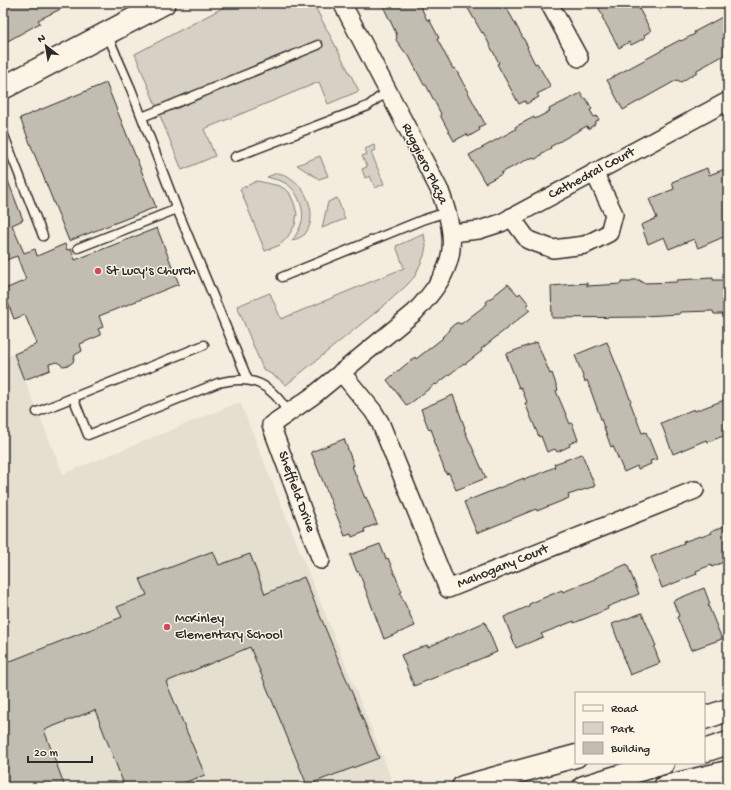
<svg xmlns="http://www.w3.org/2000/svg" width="731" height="790" viewBox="0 0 731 790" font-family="'Gochi Hand',sans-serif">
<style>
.built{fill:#e5dfd0}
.green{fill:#d6d1c4;stroke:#807e78}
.building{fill:#c2bdb1;stroke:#2b2b2b}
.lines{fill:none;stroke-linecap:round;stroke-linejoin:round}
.lane-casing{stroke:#2b2b2b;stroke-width:11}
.street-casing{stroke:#2b2b2b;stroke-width:20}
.secondary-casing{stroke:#2b2b2b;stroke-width:25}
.highway-casing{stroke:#2b2b2b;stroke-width:25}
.lane{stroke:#fcf5e5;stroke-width:8}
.street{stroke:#fcf5e5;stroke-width:17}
.secondary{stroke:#fcf5e5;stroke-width:22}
.highway{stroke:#fcf5e5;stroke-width:22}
.poi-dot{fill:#d1495b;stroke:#fcf5e5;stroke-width:1.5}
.labels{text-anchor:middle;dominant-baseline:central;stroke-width:3;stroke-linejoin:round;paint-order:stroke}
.street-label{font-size:14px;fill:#2b2b2b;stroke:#fcf5e5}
.poi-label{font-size:14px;fill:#2b2b2b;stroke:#fcf5e5;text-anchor:start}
</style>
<rect width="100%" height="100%" fill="#f4edde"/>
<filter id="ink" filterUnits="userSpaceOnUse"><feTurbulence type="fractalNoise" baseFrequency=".025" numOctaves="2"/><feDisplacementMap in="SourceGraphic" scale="8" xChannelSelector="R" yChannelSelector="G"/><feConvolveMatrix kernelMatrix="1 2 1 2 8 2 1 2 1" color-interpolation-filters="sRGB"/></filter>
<g filter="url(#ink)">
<path class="built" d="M14,354L63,474L240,402L392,780L364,787H3V358Z"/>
<path class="green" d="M232,3H313L359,91L328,104L319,82L204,129L215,156L182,170L135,54Z
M374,145L376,150L371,152L384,184L375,188L370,176L365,178L362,169L367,167L362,156L367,154L365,149Z
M320,156L328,176L319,179L297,165Z
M277,173C303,176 321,214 305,234C302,237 296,239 292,241C296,235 300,229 302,221C305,209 297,189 285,183C280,180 273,179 267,177Z
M257,181L280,186L289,192L294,203L297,214L295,225L287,238L280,245L265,251L240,189Z
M337,198L345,219L322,228L328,202Z
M424,234L426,246L424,256L415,276L407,285L387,303L286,385L279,379L263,369L237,306L270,293L281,319L404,268L396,246Z"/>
<path class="building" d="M14,3H78L74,5L73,3L38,20L40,23L6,42L3,37V9Z
M383,3H419L427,20L429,19L439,38L437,39L453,69L455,68L485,124L479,127L480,130L468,137L467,134L454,141L440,115L441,114L426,85H424L408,54L407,55L396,40L397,37L396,35H397L382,4Z
M465,3H504L528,47L527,48L535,64L537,63L551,87L537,94L539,97L526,104L525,101L519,104L497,64L499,63L483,32L482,33Z
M596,3H636L651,31L644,35L645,38L631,45L629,42L619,48L602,17L603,16Z
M694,3H712L706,7L704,5L697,8Z
M726,15L728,18V53L697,70V72L681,82L677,80L623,110L607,80L661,51V50L680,40L681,41L695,34L694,32Z
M106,83L156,207L69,241L20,118Z
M581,93L584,99L586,98L592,109L590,110L594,117L597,116L599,120L596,121L595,124L588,129L587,126L576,132L550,147L551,148L542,153L541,155L536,159L530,158L501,173L502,174L485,183L469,155L516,129L515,127L534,117L535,119L550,111L549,109Z
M3,168L23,220L12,225L24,253L35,249L37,256L65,244L67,250L71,249L75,260L157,228L179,284L99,316L103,327L98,329L101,335L80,344L82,351L75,355L73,362L69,365L63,366L57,362L49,364L50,370L24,380L14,354L37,344L25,315L14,319L3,290L26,280L17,256L3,261Z
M707,168L709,175L728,168V235L698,248L694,239L669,249L664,237L648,244L641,225L657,218L649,199L674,189L672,182Z
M713,278V280H728V314H714L713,311L680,312V314L644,316L645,317L552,318L551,286L587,283V286L621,284V282H631L632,280H640L641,282L642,281L643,283L677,282V280Z
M508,284L518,295L520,293L529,304L527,306L530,310L481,349L482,351L465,364L464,363L436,385L435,384L407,406L387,380L415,357L416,359L443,338L442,337L450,330V328L456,323H459L461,324L487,304L486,302Z
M537,342L550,374L552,373L558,390L556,391L570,424L572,423L578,440L569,444L570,446L557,452L555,449L547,452L541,436L539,437L525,403L527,402L521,387L519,388L506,354Z
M607,342L631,401L630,402L642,433L646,432L657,459L650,461L651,464L638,469L637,466L624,472L613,446L611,447L587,380L585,382L575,355Z
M453,395L465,428L464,429L486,478L456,490L449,473L446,474L433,440H435L431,429L429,430L421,409Z
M728,396V434L708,442L706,440L673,454L661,423L694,409L695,411L727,399L726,397Z
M344,439L354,466H352L365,498L366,497L377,524L364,529L365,532L352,537L351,534L345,536L311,452Z
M582,454L595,486L568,495L569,498L537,511L536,509L477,533L464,502L524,478V480L555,467L554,464Z
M728,525V560L712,567L711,565L696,571L697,574L662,588L651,557L684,544L683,542L700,536L701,537L712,533L711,531Z
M380,544L386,559L388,558L402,592L400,593L415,626L384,639L359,572H357L350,555Z
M213,551L219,565L250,554L265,594L304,577L379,758L307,785L250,647L166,682L205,775L172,787H125L95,710L44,730L65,787H3V664L122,617L117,607L147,595L140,579Z
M627,564L639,594L607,607L608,609L574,623V621L541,634L543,637L516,648L504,617L529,606V604L562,590L563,592L595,579V578Z
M704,588L710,604L708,605L722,639L691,650L677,617L679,616L673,601Z
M642,613L656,646L654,647L660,663L630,675L623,657H624L612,624Z
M485,622L497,652L414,686L401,655L427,645L428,647Z"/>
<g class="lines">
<g class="lane-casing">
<path id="lane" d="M142,117L318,45
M3,133L43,236
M235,157L368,106L378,98L389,93
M177,209L248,380
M78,248L177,209L131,89L107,34
M282,277L422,220L447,212
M73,397L88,435L218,383C253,374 270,384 289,413
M37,412L204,345"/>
</g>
<g class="street-casing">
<path id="street" d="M549,3L579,58
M511,217L528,240L553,249L585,245L609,233L614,214L594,172
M451,233L479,230L501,223L728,101
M341,372L373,411L380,422L448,589L695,490
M321,560L271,425L314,395L415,312C455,269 460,246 440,191L342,3"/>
</g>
<g class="secondary-casing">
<path id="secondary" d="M3,88L164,3"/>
</g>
<g class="highway-casing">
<path id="highway" d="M704,718L728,710
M704,751L728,743
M463,787L576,756
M584,787L663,763
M665,787L728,772"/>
</g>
<use href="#lane" class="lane"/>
<use href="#street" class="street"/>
<use href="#secondary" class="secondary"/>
<use href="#highway" class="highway"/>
</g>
</g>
<g class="poi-dot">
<circle cx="98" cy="271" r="4"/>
<circle cx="167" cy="627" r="4"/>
</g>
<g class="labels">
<g class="street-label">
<text transform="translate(424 164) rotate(64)">Ruggiero Plaza</text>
<text transform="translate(592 174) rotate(-28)">Cathedral Court</text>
<text transform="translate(296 492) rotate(70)">Sheffield Drive</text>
<text transform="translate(503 567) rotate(-22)">Mahogany Court</text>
</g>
<g class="poi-label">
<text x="106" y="271">St Lucy's Church</text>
<text x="175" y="619">McKinley<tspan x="175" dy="16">Elementary School</tspan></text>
</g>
</g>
<rect width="731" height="790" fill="none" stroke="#fcf5e5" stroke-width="16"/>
<rect x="8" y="8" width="715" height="774" fill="none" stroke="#2b2b2b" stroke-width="1.5" filter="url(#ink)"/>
<rect x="575" y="692" width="130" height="72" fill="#fcf5e5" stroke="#a8a49b"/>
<rect x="583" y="705" width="20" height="6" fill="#fcf5e5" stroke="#a8a49b"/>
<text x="611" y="712" font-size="12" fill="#2b2b2b">Road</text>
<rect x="583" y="722" width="20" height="12" fill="#d6d1c4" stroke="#a8a49b"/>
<text x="611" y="732" font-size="12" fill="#2b2b2b">Park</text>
<rect x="583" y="742" width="20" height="12" fill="#c2bdb1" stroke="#a8a49b"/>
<text x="611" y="752" font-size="12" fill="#2b2b2b">Building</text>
<g transform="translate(46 46) rotate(329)" stroke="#fcf5e5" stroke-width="3" paint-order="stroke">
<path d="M0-3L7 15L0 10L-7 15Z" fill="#2b2b2b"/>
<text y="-6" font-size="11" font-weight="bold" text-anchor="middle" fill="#2b2b2b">N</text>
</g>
<path d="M28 756v6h64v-6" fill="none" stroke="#2b2b2b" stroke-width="2"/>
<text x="34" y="756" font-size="12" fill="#2b2b2b" stroke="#fcf5e5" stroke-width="3" paint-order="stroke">20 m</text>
</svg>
